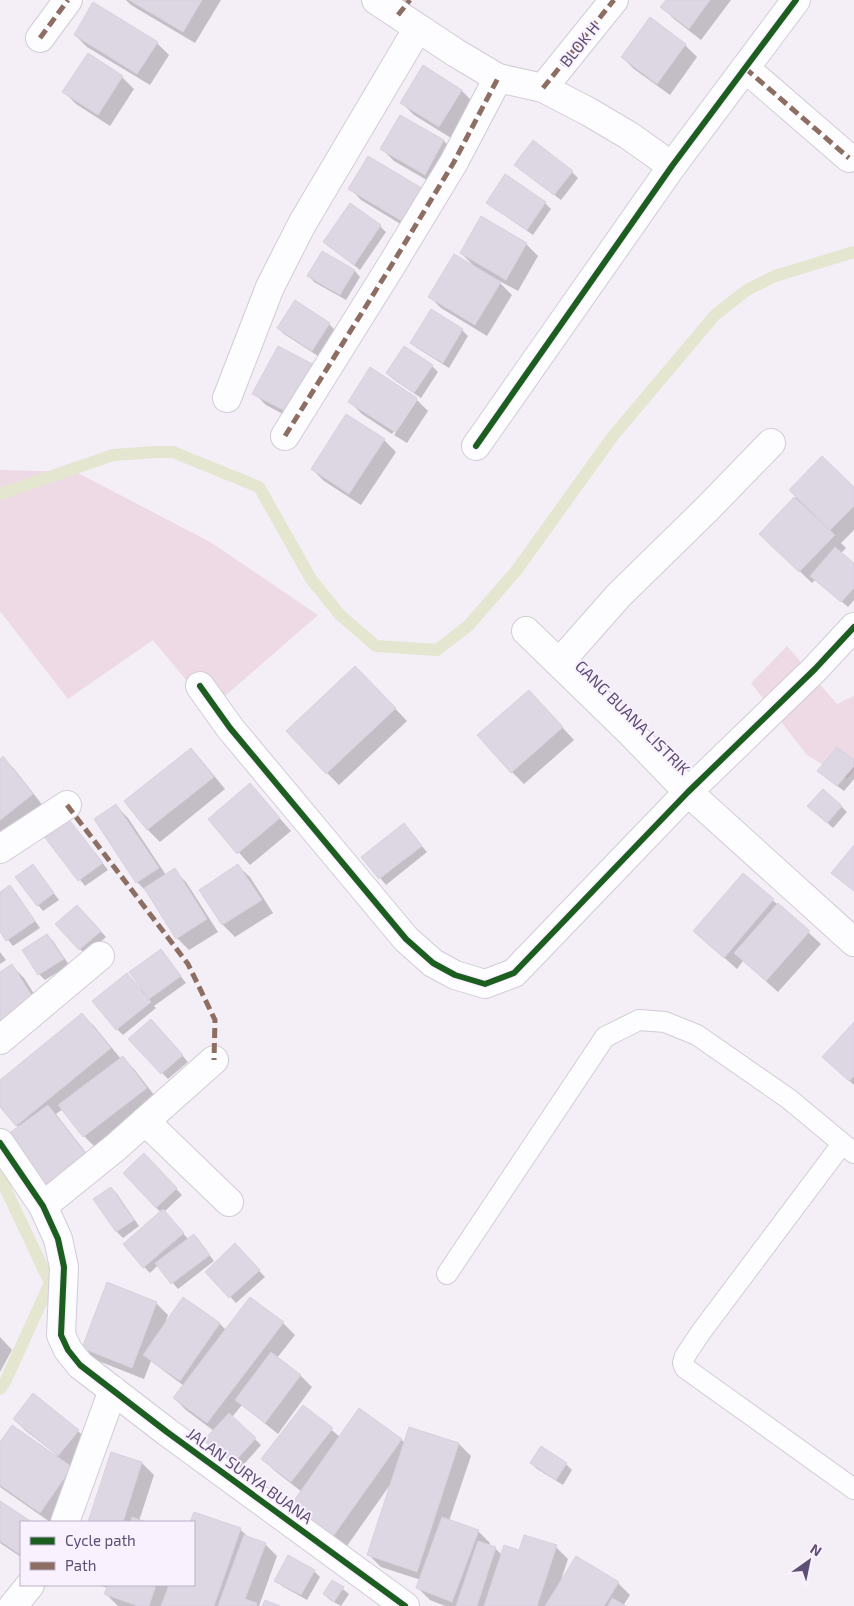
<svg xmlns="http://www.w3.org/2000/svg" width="854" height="1606" viewBox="0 0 854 1606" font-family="'Exo 2',sans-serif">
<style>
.green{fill:#eddae4}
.shadow{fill:#0003}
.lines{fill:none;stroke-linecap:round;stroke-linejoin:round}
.stream{stroke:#e4e6d0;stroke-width:12}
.building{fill:#ddd6e3;stroke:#d8d1df}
.lane-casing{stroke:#d1ccd6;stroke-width:22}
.street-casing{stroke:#d1ccd6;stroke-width:30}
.lane{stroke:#fdfcfe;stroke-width:20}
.street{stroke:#fdfcfe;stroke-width:28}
.quiet{stroke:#8d6e63;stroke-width:5;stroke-dasharray:10 5;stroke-linecap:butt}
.cycleway-casing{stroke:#f9f1fe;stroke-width:9}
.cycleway{stroke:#1b5e20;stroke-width:6}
.labels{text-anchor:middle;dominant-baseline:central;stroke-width:4;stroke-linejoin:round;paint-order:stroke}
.street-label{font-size:16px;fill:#5e4f74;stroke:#f9f1fe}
</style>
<rect width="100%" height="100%" fill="#f4eef7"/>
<path class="green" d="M0,470L76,472L210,542L318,615L210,709L153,640L68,699L0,611Z
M787,646L837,704L854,696V770L847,779L807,755L751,683Z"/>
<path class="shadow" d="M126,0H221L195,43L131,5Z
M402,0H410L408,3Z
M667,0H731L701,40L674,19L662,7Z
M75,35L157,43L169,55L150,85L87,47Z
M685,45L697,57L670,95L634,69L622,57Z
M88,55L122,77L134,89L110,126L76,104L64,92Z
M424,67L462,91L474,103L451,138L414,115L402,103Z
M400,116L444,141L455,153L437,186L394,161L382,149Z
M368,157L417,234L361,200L350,188Z
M515,165L572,172L578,178L561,200Z
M488,203H545L551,209L533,235L494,208Z
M380,226L386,232L360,270L324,242Z
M526,244L538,256L518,291L496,279L512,295L487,336L441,308L429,296L476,268L461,253Z
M355,271L360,277L346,300L314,282L309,276Z
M295,302L329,324L335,330L318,356L284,334L278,328Z
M431,311L462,330L468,336L449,368L417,348L411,343Z
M405,348L432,366L438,372L421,398L393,379L387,373Z
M331,381L307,427L266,405L254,393Z
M416,399L417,400H414L392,434L362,414L350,402Z
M417,400L428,411L407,443L394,435Z
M384,440L396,452L361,505L324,481L312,469Z
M854,488V530L841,543L846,548L841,553L854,565V600L848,607L816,579L812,583L761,534L797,496Z
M367,679L407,721L339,785L327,773Z
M540,703L574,740L524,784L512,772Z
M191,749L202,761L225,789L160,842L148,830L126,801Z
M3,758L15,770L44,807L0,842V761Z
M854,761V779L844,791L825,777Z
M250,785L291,831L250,865L209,819Z
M116,806L128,818L166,875L174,870L186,882L218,932L189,950L177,938L149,894L137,882L96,819Z
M841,806L847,812L833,828L815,812Z
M73,825L108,870L85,886L45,836Z
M404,825L427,852L386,885L363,857Z
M33,866L59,900L43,911L38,905Z
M238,866L250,877L273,913L235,937L223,925L200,890Z
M744,874L821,944L778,992L743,961L737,969L694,931Z
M10,887L16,893L40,928L13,946L0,930V894Z
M83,912L106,937L86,955L80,949Z
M47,935L53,941L69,965L45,980L39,974L23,950Z
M161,951L186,983L154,1006L156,1008L123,1035L117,1029L142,988Z
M0,952L6,960L0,964Z
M12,966L24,978L48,1016L0,973Z
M82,1015L94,1026L121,1059L122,1057L134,1069L158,1100L96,1148L84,1136L63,1109L56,1114L101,1172L19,1128L0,1105V1082Z
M854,1024V1085L836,1069Z
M157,1026L188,1062L168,1079L130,1039Z
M144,1155L182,1195L164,1212L188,1239L199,1241L214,1261L178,1289L158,1265L150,1273L144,1267L161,1212L156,1208Z
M111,1188L117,1194L139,1226L123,1238L117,1232L95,1200Z
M235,1245L265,1277L236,1303L207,1272Z
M184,1299L220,1324L226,1330L283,1323L295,1335L277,1358L301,1376L312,1387L278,1434L242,1405L232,1417L261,1445L237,1472L214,1431L186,1410L174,1398L184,1386L151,1361L144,1379L96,1360L84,1348L156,1303L168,1315L164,1326Z
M0,1337L12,1350L0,1372Z
M304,1407L340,1437L402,1440L405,1443L410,1428L459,1444L471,1456L449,1521L478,1531L490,1543L489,1546L495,1548L502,1555L556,1547L568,1559L561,1580L618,1583L630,1595L623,1606H445L430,1600L418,1588L421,1580L381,1567L369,1555L392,1482L342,1553L302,1492L275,1471L263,1459Z
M14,1419L78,1431L90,1443L53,1522H50L0,1487V1444L55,1457L57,1455L26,1431Z
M541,1448L566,1464L572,1470L563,1485L537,1469L531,1463Z
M112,1454L142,1463L154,1475L139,1521L143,1522H90Z
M0,1503L30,1522H21V1557L0,1543Z
M194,1514L240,1529L249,1538L265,1544L277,1556L259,1606H118L106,1594L108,1588L98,1585H194V1522H191Z
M314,1571L320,1577L307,1600L282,1586L276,1580Z
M333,1581L349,1594L341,1606L330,1600L324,1594Z"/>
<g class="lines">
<path class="stream" d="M0,494L113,455L156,452H173L259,487L311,579L340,615L376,646L437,650L468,626L516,571L613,436L715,315L747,290L775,276L854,252
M0,1177L50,1283L5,1382L0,1389"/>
</g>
<path class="building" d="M129,0H202L183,32Z
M666,0H710L689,29L660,7Z
M93,2L158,42L137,74L74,35Z
M650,17L686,44L657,84L621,57Z
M88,53L123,76L98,115L62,92Z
M423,65L462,90L439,127L400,103Z
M400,115L444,140L425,175L380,149Z
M533,140L573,171L554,195L514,165Z
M368,156L425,190L405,223L348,189Z
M505,174L546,202L527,230L486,203Z
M350,203L381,225L354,265L323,242Z
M481,216L527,243L506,280L460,253Z
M322,251L355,270L340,295L307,276Z
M454,254L501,282L475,325L428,297Z
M295,300L330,323L312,351L277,328Z
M431,309L463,329L443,363L410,343Z
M278,346L320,368L295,416L252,394Z
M404,346L433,365L414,393L386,373Z
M370,367L417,398L395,432L348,402Z
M346,414L385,439L349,494L311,469Z
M822,456L854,487V506L830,530L789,490Z
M794,497L835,535L799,572L759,534Z
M835,547L854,563V588L841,602L810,576Z
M355,666L396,708L326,774L286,731Z
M529,690L563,727L511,773L477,735Z
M837,747L854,760V766L837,786L817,771Z
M191,748L214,777L147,830L124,801Z
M3,756L33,794L0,820V759Z
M250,783L280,818L237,854L208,819Z
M823,789L842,806L827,823L807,806Z
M116,804L159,868L136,883L94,819Z
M67,817L103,863L78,881L43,835Z
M404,823L422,846L379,879L361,857Z
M854,845V891L831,873Z
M33,864L54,893L37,906L15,877Z
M238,864L262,900L222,925L199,890Z
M175,868L207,919L176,939L144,888Z
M743,873L774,899L724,958L693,931Z
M10,885L35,921L6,941L0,932V892Z
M778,903L810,931L766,981L734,953Z
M77,905L101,931L79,950L55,924Z
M47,934L64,959L38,975L22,950Z
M161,949L181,976L149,999L129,972Z
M12,964L37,1004L0,1027V972Z
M127,973L151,1002L116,1030L92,1001Z
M82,1013L111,1048L16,1126L0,1107V1080Z
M151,1019L183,1055L161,1074L128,1039Z
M854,1022V1076L849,1081L822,1057Z
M123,1056L147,1088L83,1137L58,1105Z
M48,1105L90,1159L49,1189L8,1134Z
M144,1153L177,1188L156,1208L123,1173Z
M111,1187L134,1220L116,1232L93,1199Z
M163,1209L184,1233L143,1268L123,1244Z
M194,1234L210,1255L171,1284L155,1263Z
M235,1243L260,1270L229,1298L205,1272Z
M107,1282L157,1302L132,1368L82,1348Z
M183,1297L220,1323L180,1381L143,1355Z
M250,1297L284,1322L207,1423L173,1398Z
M271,1352L301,1375L265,1423L235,1400Z
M33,1393L79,1430L58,1456L13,1419Z
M303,1405L333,1428L291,1482L261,1459Z
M359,1408L402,1439L329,1542L286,1512Z
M229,1413L256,1438L230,1467L202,1442Z
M12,1425L72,1467L40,1513L0,1485V1442Z
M409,1427L459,1443L417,1572L367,1555Z
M541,1446L567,1463L556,1480L530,1463Z
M111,1452L142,1462L123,1522H88Z
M0,1501L32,1522H21V1555L0,1541Z
M194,1512L241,1528L214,1606H161L169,1585H194V1522H190Z
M132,1517L146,1522H130Z
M442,1517L479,1530L452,1602L416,1588Z
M244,1535L266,1543L245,1599L257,1603L256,1606H218Z
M524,1535L557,1545L537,1606H484L504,1545L519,1550Z
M478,1541L496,1547L477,1606H456Z
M288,1555L315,1570L301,1595L274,1581Z
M576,1556L619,1582L604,1606H545Z
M332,1580L344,1587L334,1602L323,1594Z
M108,1585H156L149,1606H138L104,1594Z
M612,1598L626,1606H608Z
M265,1600L280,1606H262Z"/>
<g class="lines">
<g class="lane-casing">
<path id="lane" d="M842,1144L701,1332L685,1356L683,1363L685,1368L854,1489
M447,1274L605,1037L639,1020L665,1022L697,1035L789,1099L854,1153"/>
</g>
<g class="street-casing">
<path id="street" d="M376,0L456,53L498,78L543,88L589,112L628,135L672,166
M40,38L68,0
M745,68L849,158
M543,88L614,0
M227,398L270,287L302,224L418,28
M285,436L391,266L454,162L498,78
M476,446L672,166L796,0
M526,631L631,733L688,792L854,942
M559,663L619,595L707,509L771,443
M200,686L230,728L406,939L433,963L455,975L485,984L514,973L688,792L815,669L854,627
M0,849L67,805
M0,1040L100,956
M145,1121L229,1202
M0,1143L43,1206L58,1239L64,1267L61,1335L68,1350L80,1365L167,1432L405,1606
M43,1206L116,1147L214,1060
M65,1522L113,1390
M13,1606L30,1585"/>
</g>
<use href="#lane" class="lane"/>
<use href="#street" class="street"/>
<path class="quiet" d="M398,15L410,0
M40,38L68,0
M745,68L849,158
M543,88L614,0
M285,436L391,266L454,162L498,78
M67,805L188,964L215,1020L214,1060"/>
<g class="cycleway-casing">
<path id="cycleway" d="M476,446L672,166L796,0
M200,686L230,728L406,939L433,963L455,975L485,984L514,973L688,792L815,669L854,627
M0,1143L43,1206L58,1239L64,1267L61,1335L68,1350L80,1365L167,1432L405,1606"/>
</g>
<use href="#cycleway" class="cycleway"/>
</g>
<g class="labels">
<g class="street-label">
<text transform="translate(579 44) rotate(-51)">BLOK H</text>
<text transform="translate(633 717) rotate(45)">GANG BUANA LISTRIK</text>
<text transform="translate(250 1475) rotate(36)">JALAN SURYA BUANA</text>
</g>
</g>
<rect x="20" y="1521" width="175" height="65" fill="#f9f1fe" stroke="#bbb0c7"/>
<rect x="30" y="1537" width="25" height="8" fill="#1b5e20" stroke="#bbb0c7"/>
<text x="65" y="1546" font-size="15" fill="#5e4f74">Cycle path</text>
<rect x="30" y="1562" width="25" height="8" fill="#8d6e63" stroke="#bbb0c7"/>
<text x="65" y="1571" font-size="15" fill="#5e4f74">Path</text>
<g transform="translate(809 1561) rotate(33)" stroke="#f9f1fe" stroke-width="4" paint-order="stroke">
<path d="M0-4L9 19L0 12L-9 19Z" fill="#5e4f74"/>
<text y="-8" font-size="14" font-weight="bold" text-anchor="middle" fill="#5e4f74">N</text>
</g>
</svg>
